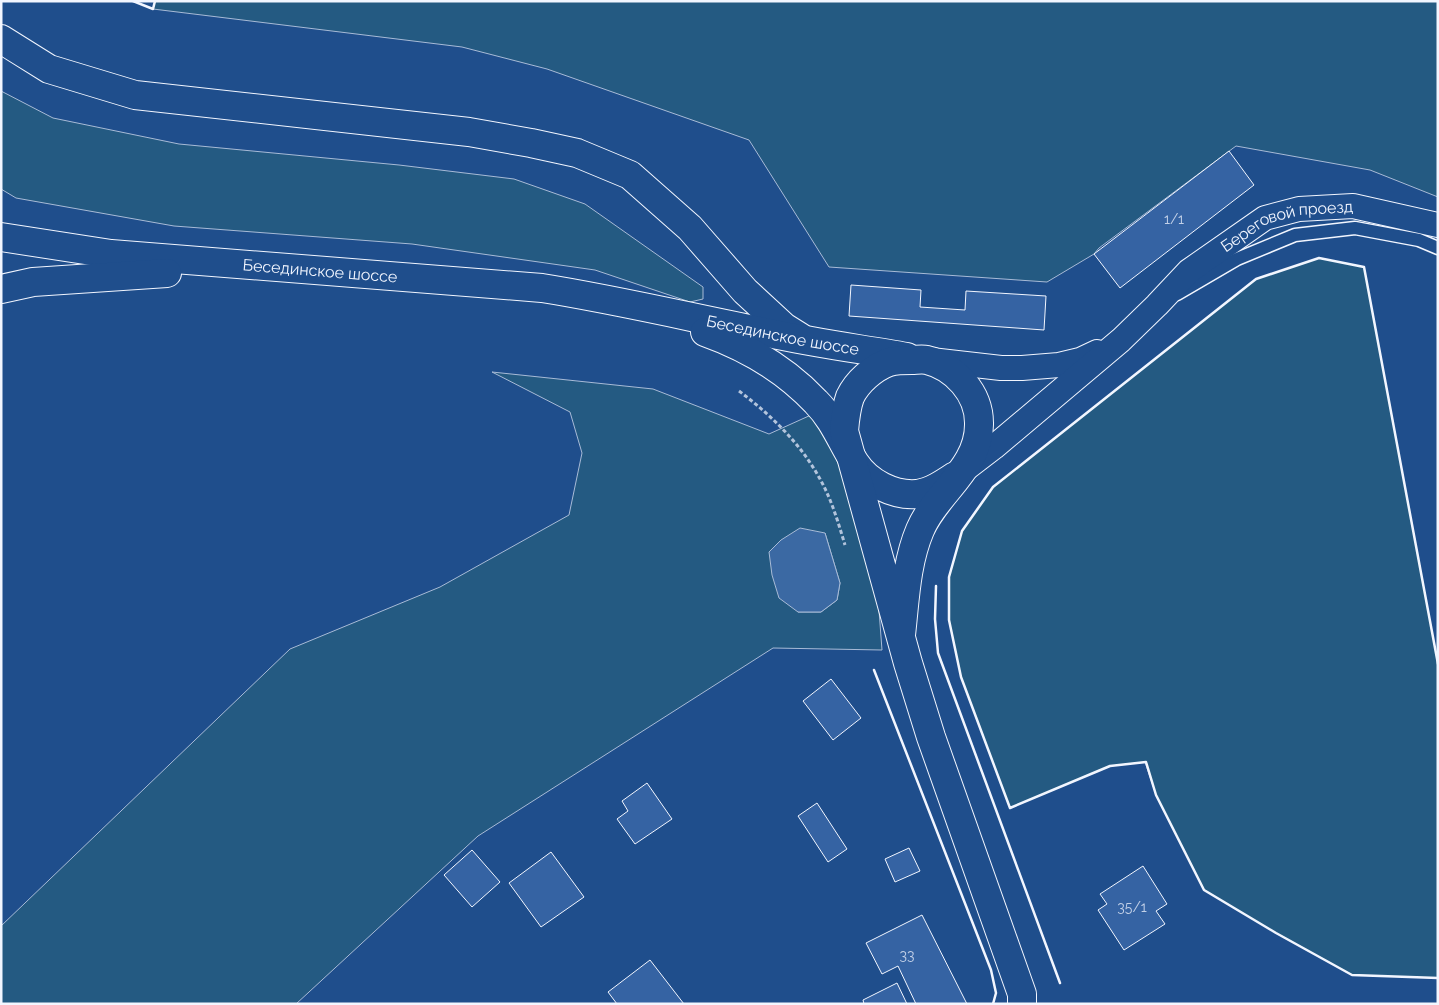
<svg xmlns="http://www.w3.org/2000/svg" width="1439" height="1005" viewBox="0 0 1439 1005" font-family="Raleway,sans-serif">
<style>
.green{fill:#245a82;stroke:#a8bbd7;fill-rule:evenodd}
.water{fill:#3b69a3;stroke:#a8bbd7}
.building{fill:#3563a3;stroke:#f2f6ff}
.lines{fill:none;stroke-linecap:round;stroke-linejoin:round}
.service-casing{stroke:#f2f6ff;stroke-width:15}
.minor-casing{stroke:#f2f6ff;stroke-width:26}
.tertiary-casing{stroke:#f2f6ff;stroke-width:30}
.path{stroke:#b3c4dc;stroke-width:3;stroke-dasharray:4 2.5;stroke-linecap:butt}
.service{stroke:#1f4e8c;stroke-width:12}
.minor{stroke:#1f4e8c;stroke-width:24}
.tertiary{stroke:#1f4e8c;stroke-width:28}
.wall{stroke:#f2f6ff;stroke-width:2.5}
.labels{text-anchor:middle;dominant-baseline:central;stroke-width:4;stroke-linejoin:round;paint-order:stroke}
.number-label{font-size:14px;fill:#c3d1e8}
.street-label{font-size:16px;fill:#f2f6ff;stroke:#1f4e8c}
</style>
<rect width="100%" height="100%" fill="#1f4e8c"/>
<path class="green" d="M155,1H1438V197L1370,170L1236,146L1099,248L1094,254L1047,282L829,267L749,140L547,69L462,47L153,9Z
M1,91L53,118L179,144L399,165L514,179L585,204L703,287V299L690,302L595,270L412,244L174,226L16,198L1,189Z
M1319,258L1364,267L1438,664V978L1352,975L1276,933L1204,890L1156,795L1145,762L1110,766L1010,808L961,677L949,620V577L962,531L993,487L1256,279Z
M492,372L653,389L769,434L811,415L842,465L876,571L882,650L773,648L478,836L296,1004H1V926L290,649L440,587L569,515L582,453L570,412ZM825,533L840,583L837,600L821,612H798Z"/>
<path class="water" d="M800,528L825,533L840,583L837,600L821,612H798L779,598L772,575L769,552L781,540Z"/>
<path class="building" d="M1229,151L1254,185L1120,288L1094,254Z
M851,285L921,290L920,307L965,310L966,291L1046,296L1044,330L849,316Z
M831,679L861,718L833,740L803,701Z
M647,783L672,819L635,844L617,819L628,811L622,801Z
M817,803L847,849L828,862L798,816Z
M909,848L920,871L895,882L885,859Z
M472,850L500,882L472,907L444,875Z
M551,852L584,897L541,927L509,883Z
M1143,866L1167,904L1156,911L1165,924L1124,950L1098,910L1107,904L1100,894Z
M922,915L967,1004H916L898,966L882,974L866,943Z
M650,960L684,1004H617L608,992Z
M897,983L907,1004H864L863,1000Z"/>
<g class="lines">
<g class="service-casing">
<path id="service" d="M1177,294L1237,259L1295,235L1355,228L1419,240L1438,248"/>
</g>
<g class="minor-casing">
<g id="minor">
<path d="M931,360L1001,368H1022L1059,365L1080,360L1097,352"/>
<path id="s1" d="M964,470L994,447L1121,340L1157,305L1189,271L1265,218L1299,209L1353,206L1438,225"/>
</g>
</g>
<g class="tertiary-casing">
<g id="tertiary">
<path d="M1,39L49,69L135,95L469,132L531,143L577,153L630,175L690,228L745,291L784,327L800,337"/>
<path id="s2" d="M1,237L111,254L542,288C618,300 693,318 769,333C814,343 861,349 907,357"/>
<path d="M1,289L33,282L167,273"/>
<path d="M705,332C747,347 786,370 816,402C834,420 842,443 855,463C868,483 894,496 917,494C931,492 943,484 955,476"/>
<path d="M901,635C905,600 906,563 920,530C936,492 980,468 979,423C979,393 955,367 927,360C922,359 916,360 912,360C904,360 896,360 889,362C873,368 857,382 850,397C846,408 845,419 844,431L908,663L931,737L1022,994V1004"/>
</g>
</g>
<path class="path" d="M739,391C779,421 814,457 832,505C837,518 841,532 845,545"/>
<use href="#service" class="service"/>
<use href="#minor" class="minor"/>
<use href="#tertiary" class="tertiary"/>
<path class="wall" d="M133,1L153,9L155,1
M936,586L935,619L938,653L1060,983
M1438,664L1364,267L1319,258L1256,279L993,487L962,531L949,577V620L961,677L1010,808L1110,766L1146,762L1156,795L1204,890L1276,933L1352,975L1438,978
M874,670L991,970L996,993L993,1004"/>
</g>
<g class="labels">
<g class="number-label">
<text x="1174" y="219">1/1</text>
<text x="1132" y="907">35/1</text>
<text x="907" y="955">33</text>
</g>
<g class="street-label">
<text stroke="none"><textPath href="#s1" startOffset="412">Береговой проезд</textPath></text>
<text stroke="none"><textPath href="#s2" startOffset="321">Бесединское шоссе</textPath></text>
<text stroke="none"><textPath href="#s2" startOffset="789">Бесединское шоссе</textPath></text>
</g>
</g>
<rect width="1439" height="1005" fill="none" stroke="#f2f6ff" stroke-width="5"/>
</svg>
